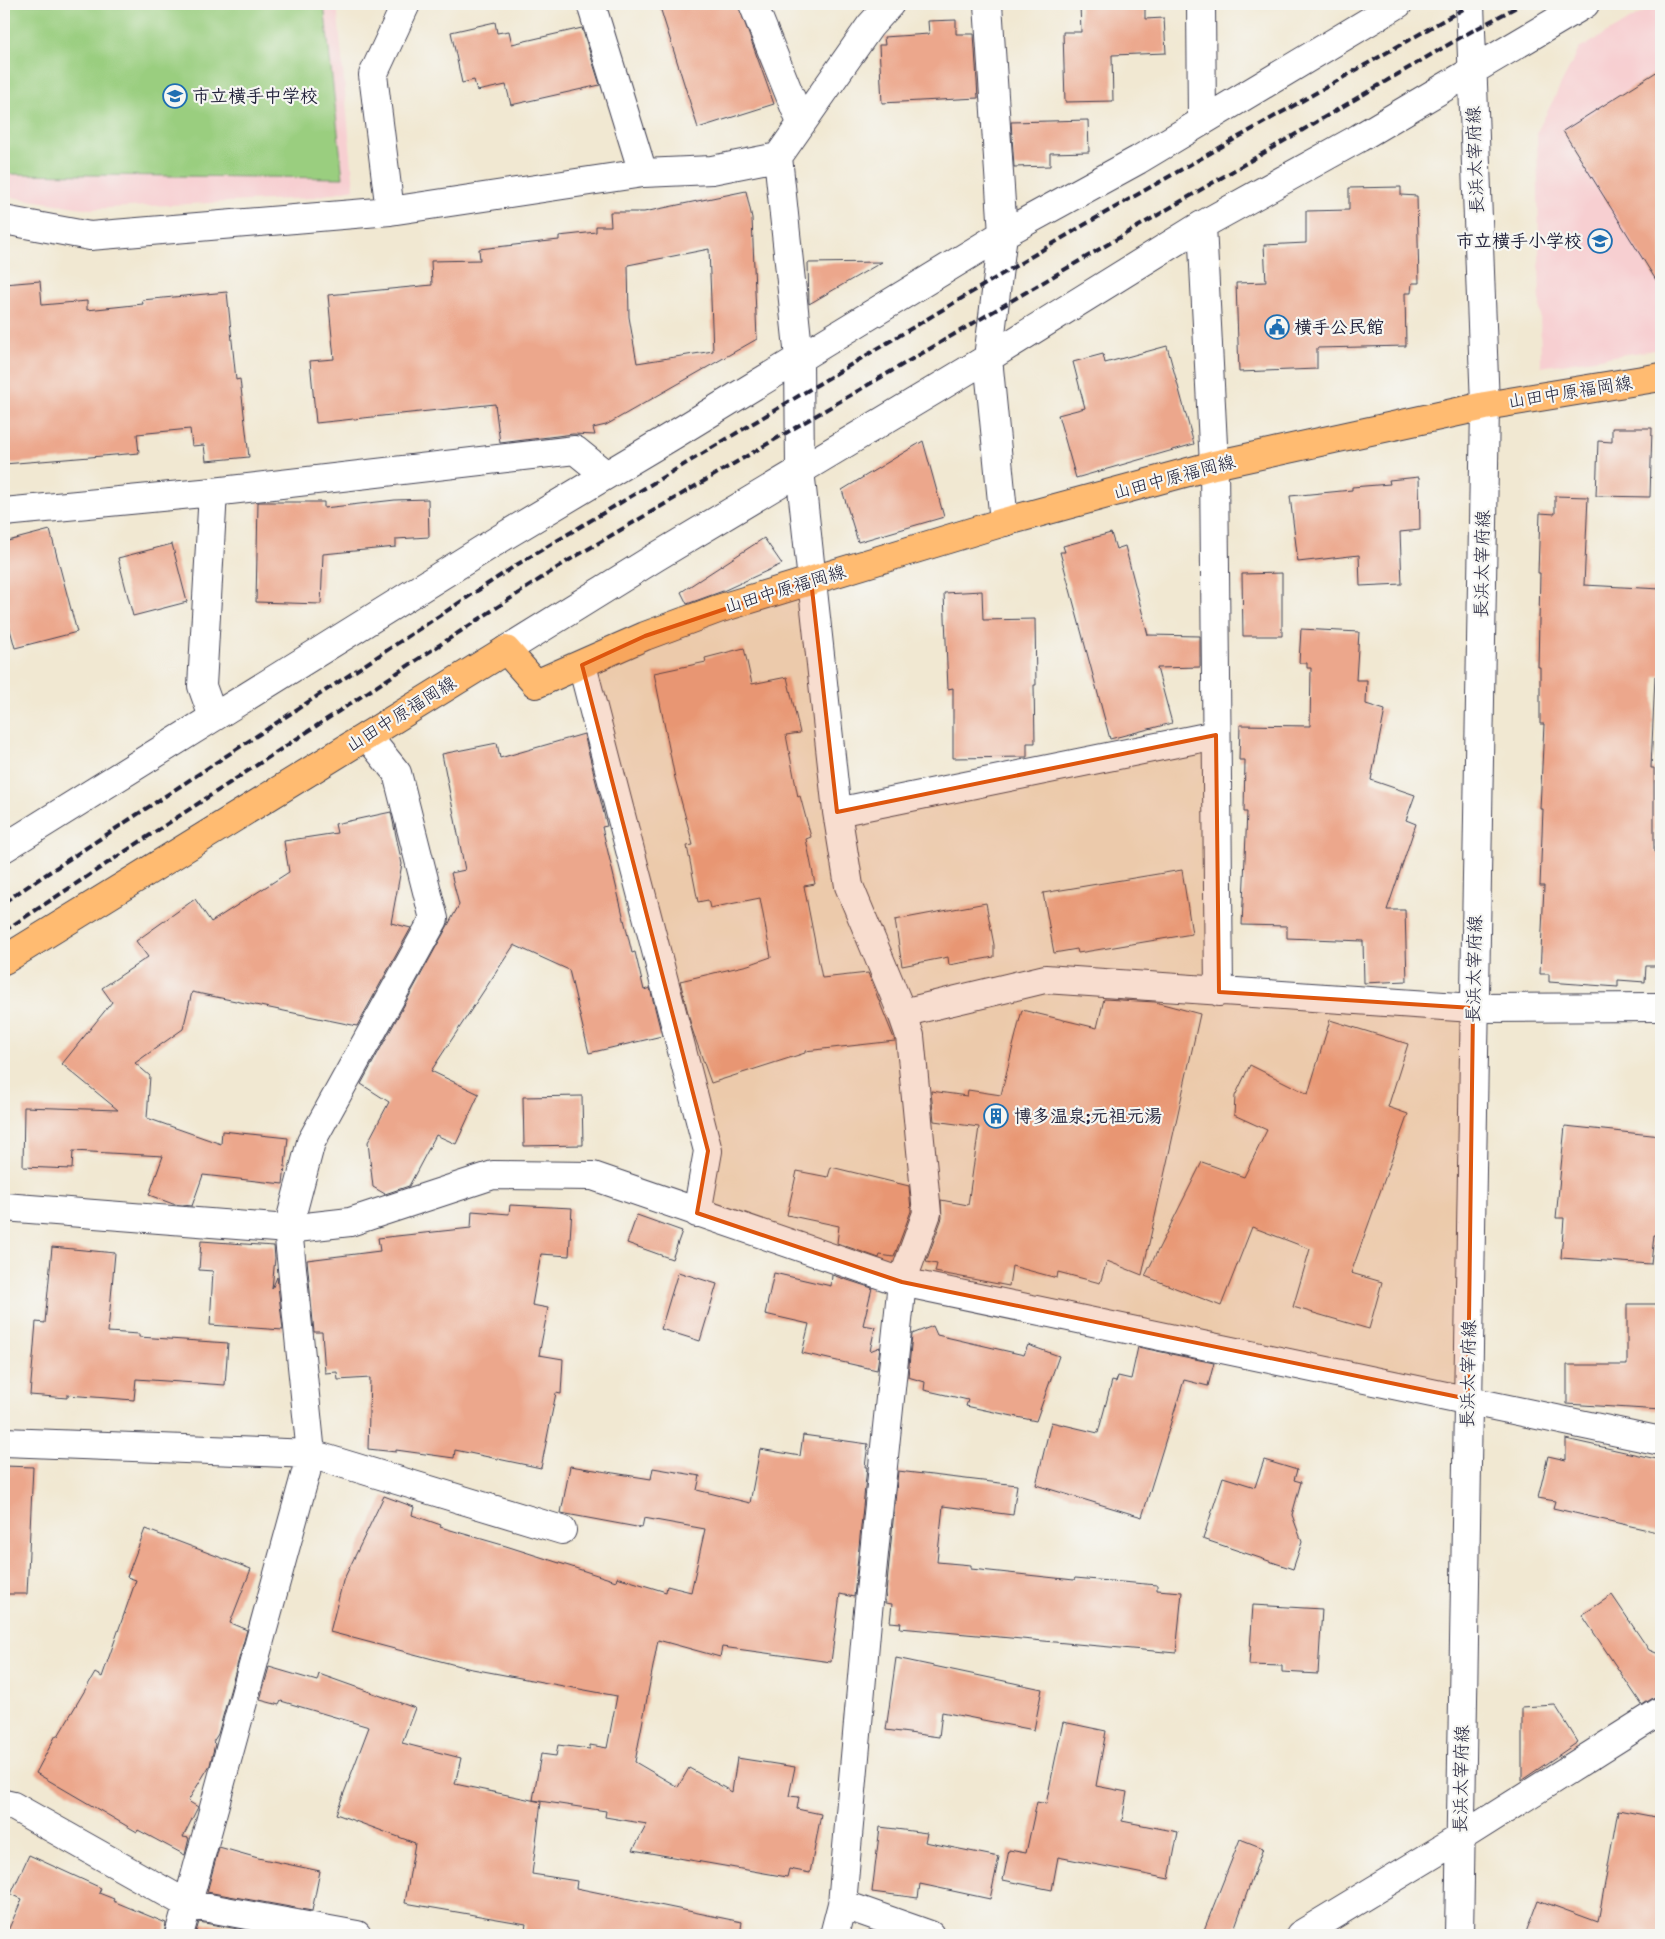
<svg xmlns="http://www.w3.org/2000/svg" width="1665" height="1939" viewBox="0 0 1665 1939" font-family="Itim,'Klee One',sans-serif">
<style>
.built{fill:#f7cfd1}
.green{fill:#9ace7f;stroke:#5e785d}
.building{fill:#eca78c;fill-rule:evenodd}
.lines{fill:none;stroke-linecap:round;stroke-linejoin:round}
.minor-casing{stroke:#414052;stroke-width:30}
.major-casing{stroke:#414052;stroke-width:30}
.minor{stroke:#fff;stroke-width:28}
.major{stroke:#ffbb71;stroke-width:28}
.rail{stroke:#22223b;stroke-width:4;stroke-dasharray:8 4;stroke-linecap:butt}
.marked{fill:#de560e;fill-opacity:0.2;stroke:#de560e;stroke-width:4;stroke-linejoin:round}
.labels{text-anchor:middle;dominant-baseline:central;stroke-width:4.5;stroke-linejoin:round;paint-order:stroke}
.poi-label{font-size:18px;font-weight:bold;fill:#22223b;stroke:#f6f6f2;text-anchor:start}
.street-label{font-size:18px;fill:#22223b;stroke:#f6f6f2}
</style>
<rect width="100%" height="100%" fill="#f6f6f2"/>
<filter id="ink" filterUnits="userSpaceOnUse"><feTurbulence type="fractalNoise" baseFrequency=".02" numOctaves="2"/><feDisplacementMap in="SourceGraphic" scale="10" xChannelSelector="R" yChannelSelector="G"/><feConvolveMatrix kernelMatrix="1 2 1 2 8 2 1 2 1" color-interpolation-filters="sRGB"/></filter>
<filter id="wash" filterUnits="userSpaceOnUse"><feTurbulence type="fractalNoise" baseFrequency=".0096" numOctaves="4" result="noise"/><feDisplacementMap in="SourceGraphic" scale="20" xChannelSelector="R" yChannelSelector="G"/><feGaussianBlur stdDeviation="1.12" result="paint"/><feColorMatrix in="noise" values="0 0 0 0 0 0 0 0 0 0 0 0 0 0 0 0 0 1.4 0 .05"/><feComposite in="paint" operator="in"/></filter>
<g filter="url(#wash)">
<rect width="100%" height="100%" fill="#f1e8d2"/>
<path class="built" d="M4,4H337L354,189L310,198L89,209L4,196Z
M1657,4H1661V349L1541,367L1537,132L1579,49Z"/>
<path class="green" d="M4,4H324L343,178L4,174Z"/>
<g id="blocks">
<path class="building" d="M659,4H738L774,104L698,128Z
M1080,4H1145V19L1164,18L1166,53L1112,55L1113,101L1065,102L1063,32H1081Z
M956,20V34H974L978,98L882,103L879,45H885L884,37L929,34L928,21Z
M495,22L497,33L509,31L512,44L582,28L600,85L511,105L506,85L477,91L474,80L462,83L451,32Z
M1661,69V288L1563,131Z
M1088,120L1089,152L1050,153V166L1014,167L1011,122Z
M1401,187V195L1417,196L1419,283H1412L1411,293H1405L1406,346L1317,348V369L1239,372L1236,283L1266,282L1264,245L1306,243V211L1349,210V188Z
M746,191L752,218L757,339L606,425L593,428L595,435L573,434L500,443L495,404L316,423L310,361L334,359L328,295L432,285L431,261L480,260L479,249L559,240V236L596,232V226H611L610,212H644ZM709,249L713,351L637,363L629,317L628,265Z
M882,262L809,304L808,263Z
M40,281L42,305L87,301V310L143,304L142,300L227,292L236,380L240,379L249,457L206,461L204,445L192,446L190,429L137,434L139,453L4,464V284Z
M1167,346L1194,444L1076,478L1058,415L1085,408L1073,362L1103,354L1105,363Z
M1612,428H1652L1650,497L1596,496L1598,441L1612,442Z
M923,441L944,517L858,542L842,490Z
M1419,477L1420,530L1400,532L1402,584L1360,586L1359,555L1298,562L1290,496L1352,490V487L1390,484L1389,480Z
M1555,496L1588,497L1584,585L1661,589V676H1655L1651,768H1654V852L1661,853V966H1646L1645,982L1618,980V987L1549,982V974H1540L1544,886H1540L1543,809H1540L1544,724H1540V667H1538L1540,573H1538L1540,513L1555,514Z
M428,499L429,537L396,539V547L323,554L321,604L256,602L258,502H324V508L395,500Z
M50,530L77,632L15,648L4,607V542Z
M1111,533L1116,549L1125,546L1148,635L1200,636V667L1157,668L1172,723L1110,739L1060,552H1065L1063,546Z
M764,538L782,564L723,591L687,604L681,592Z
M172,544L187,602L133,616L118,558Z
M1282,573V636H1243L1242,574Z
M982,591L983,620L1035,619L1036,685H1034L1035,743H1027V757L953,758V688L948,689L944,593Z
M1301,629L1359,632L1356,680H1367L1366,704L1385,710L1371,780L1415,795L1406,820L1416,824L1387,910H1405L1407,981L1364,983L1363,941L1287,938V926L1242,925L1247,812H1244L1245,760H1239L1240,725L1310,726L1311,668H1307V663H1299Z
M744,648L752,684L787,677L800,733L786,735L798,797L800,796L811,837L806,839L815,884L804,886L822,978L868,973L895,1041L805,1051V1053L711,1083L692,1029L680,981L748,965L771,957L760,898L710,908L708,900L698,902L687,846L693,845L675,778L654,673L706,662L705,658Z
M584,734L607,826L602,827L632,953L635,952L644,990L650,988L662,1036L589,1053L569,970L514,945L431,1071L479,1094L456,1144L436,1135L409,1186L385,1194L373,1187L368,1142L389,1102L361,1084L459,905L451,873L465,870L442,754L497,743L500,758Z
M391,812L402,864L391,923L411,928L357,1026L192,992L183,1029L135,1063L150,1076L147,1118L221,1144L222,1131L288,1138L283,1184L203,1175L192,1206L173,1204L149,1195L163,1156L73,1151L72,1169L23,1167L24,1107L118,1110L62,1064L112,1002L102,988L148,957L136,941L195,899L211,922L289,872L284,841L337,833L335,824Z
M1182,870L1192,934L1078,953L1077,949L1054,953L1043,893Z
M986,903L994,945V957L949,965L948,957L902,966L895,920Z
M1104,999L1155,1002L1200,1014L1142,1275L1107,1261L1100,1283L1058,1272L1057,1278L1012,1266L1009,1286L935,1272L937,1264L926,1262L942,1218L941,1200L968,1205L979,1127L934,1121L931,1091L967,1096L968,1090L1001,1095L1022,1010L1097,1028Z
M1330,1020L1408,1044L1388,1107L1408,1114L1351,1273L1382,1282L1369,1329L1293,1307L1310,1249L1252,1227L1221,1306L1145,1276L1202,1162L1244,1177L1267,1130L1234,1115L1235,1096L1250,1065L1308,1094Z
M582,1096L583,1145L524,1146L523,1097Z
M1565,1126L1661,1136V1235H1654L1651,1264L1561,1258L1564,1218H1556Z
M831,1167L909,1186L911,1211L894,1257L880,1255L879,1258L837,1243L839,1226L787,1215L797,1171L828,1177Z
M510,1205L572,1208L569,1256L541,1254L532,1305L548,1308L539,1355L563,1359L561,1394L556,1393L541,1468L455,1450L454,1458L396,1450V1452L368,1449L370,1378L338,1380L337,1372L325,1373L322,1332H314L307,1260L380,1251L378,1238L471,1228L472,1211L509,1214Z
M637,1215L682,1231L672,1259L627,1243Z
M201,1241L274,1246L275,1258L272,1289L277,1277L283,1330L210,1325L213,1271L199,1270Z
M52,1247L115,1253L108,1332L139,1334V1337L228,1343L225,1385L136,1379L134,1400L67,1395V1398L30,1395L36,1322L45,1323Z
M678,1272L717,1284L700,1341L661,1329Z
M774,1273L831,1286L832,1275L872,1288L863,1325L875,1327L870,1351L880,1347L877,1370L802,1353L809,1324L765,1314Z
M1627,1304H1661V1410L1567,1404V1365H1627Z
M933,1326L937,1335L1024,1355L1028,1345L1059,1356L1036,1421L966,1406L968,1400L924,1390L925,1382L908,1377L912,1334Z
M1138,1347L1214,1363L1208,1386L1184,1380L1142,1517L1036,1485L1051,1422L1098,1433L1112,1381L1116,1382L1118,1376L1131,1379Z
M803,1435L868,1444L865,1467H867L854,1597L840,1594L831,1662L722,1647L720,1657L658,1640L635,1762L678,1787L689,1768L732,1792L737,1758L795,1767L789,1796L799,1797L797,1809L821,1814L810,1873L789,1869L787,1877L633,1850L647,1824L605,1817L606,1811L533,1800L541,1754L556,1756L558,1745L590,1749V1745L607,1748L617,1696L467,1668L330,1632L343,1581L384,1496L414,1507L412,1515L441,1525L440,1527L506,1546L616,1581L617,1577L666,1592L667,1586L691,1592L705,1529L644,1518L642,1528L561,1513L570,1466L651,1479L653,1468L700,1476L697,1490L750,1503L760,1449L800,1456Z
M1566,1439L1661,1460V1533L1553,1508L1555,1501L1538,1498L1548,1456L1566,1460Z
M1264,1460L1297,1470L1294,1480L1301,1482L1292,1515L1302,1542L1293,1569L1203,1539L1223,1477L1255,1487Z
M4,1466L33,1467L27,1594H4Z
M898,1471L1017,1485L1013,1515L943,1506L937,1562L971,1565V1569L1074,1580L1075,1578L1157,1585V1590L1182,1592L1176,1653L900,1628L901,1623L890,1622L892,1604L885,1603Z
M145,1529L251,1569L230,1623L247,1630L218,1734L213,1742L215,1744L210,1765L188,1801L198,1807L183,1837L189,1838L185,1855L138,1830L137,1832L36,1773L56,1735L58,1736L95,1673L102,1677L136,1580L127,1577Z
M1612,1595L1649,1650L1661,1655V1693L1642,1705L1582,1615Z
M1253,1605L1322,1609L1318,1674L1282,1672V1666L1249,1665Z
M896,1658L1042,1689L1034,1730L942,1712L939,1737L886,1730Z
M269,1667L317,1681L319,1674L415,1708L402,1743L461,1758L455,1784L541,1802L532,1874L577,1881L576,1888L742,1922L740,1935H524L526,1924L405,1903L415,1843L336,1814L369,1727L281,1701L279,1705L260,1700Z
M1555,1705L1578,1742L1522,1780V1707Z
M1063,1722L1106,1731L1096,1786L1127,1792L1122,1821L1178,1832L1169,1879L1058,1857L1052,1890L1003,1880L1009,1850L1026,1853L1037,1802L1046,1804Z
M1618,1810L1661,1818V1935H1525L1538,1900L1598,1922Z
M880,1827L927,1833L925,1842L999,1857L990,1899L920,1884L918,1898L872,1892Z
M1240,1839L1263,1848L1232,1935H1202Z
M219,1847L258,1858L320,1871L312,1911L207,1892Z
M29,1855L101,1888L99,1893L114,1899L113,1901L166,1923L164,1935H6L22,1899L11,1894Z
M199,1922L271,1935H195Z"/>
</g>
</g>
<g filter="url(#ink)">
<use href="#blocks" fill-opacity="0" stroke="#414052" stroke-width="1"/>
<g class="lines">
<g class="minor-casing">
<path id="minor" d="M591,4L643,173
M753,4L801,123
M988,4L1003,234L988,358L1004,522
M1201,4L1202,121
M390,211L373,75L406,4
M4,220L90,236L390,211L643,173L712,170L778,157
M1202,225L1214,465L1219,992
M4,512L213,492L575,450L606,475
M506,650L656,557L988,358L1202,225L1359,138L1585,4
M582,665L708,1151L697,1213
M213,717L202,686L213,492
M837,812L1216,735
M4,848L506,535L672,436L1003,234L1138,160L1398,4
M902,1013L1045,979L1473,1008L1661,1007
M4,1207L288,1229L350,1222L493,1175L593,1176L902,1282L1661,1441
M4,1442L311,1454L562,1530
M4,1804L13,1806L187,1904L357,1935
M842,1904L930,1935
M179,1935L311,1454L288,1229L311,1142L434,919L397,773L367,736
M834,1935L842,1904L867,1621L902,1282L927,1213L910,1036L902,1013L849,886L837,812L800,470L799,358L778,157L870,26L890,4
M1300,1935L1460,1838L1661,1711
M1459,1935L1485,406L1470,4"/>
</g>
<g class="major-casing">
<path id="major" d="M4,960L506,650L536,684L645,636L718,609L1004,522L1214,465L1485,406L1661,377"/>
</g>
<use href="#minor" class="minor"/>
<use href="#major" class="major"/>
<path class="rail" d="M4,902L518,564L1084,225L1472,4
M4,931L566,562L1463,36L1522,4"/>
</g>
</g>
<path class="marked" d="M811,580L837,812L1216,735L1219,992L1473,1008L1468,1399L902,1282L697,1213L708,1151L582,665L645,636Z"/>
<defs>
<g id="school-ring" transform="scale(1.25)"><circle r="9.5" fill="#f6f6f2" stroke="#1f6fb2" stroke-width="1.5"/><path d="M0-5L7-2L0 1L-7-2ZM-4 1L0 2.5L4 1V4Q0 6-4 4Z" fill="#1f6fb2"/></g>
<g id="civic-ring" transform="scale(1.25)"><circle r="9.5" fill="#f6f6f2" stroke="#1f6fb2" stroke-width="1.5"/><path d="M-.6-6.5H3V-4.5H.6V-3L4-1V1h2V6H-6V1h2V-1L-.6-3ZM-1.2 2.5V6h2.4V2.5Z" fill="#1f6fb2"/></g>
<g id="building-ring" transform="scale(1.25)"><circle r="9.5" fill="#f6f6f2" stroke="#1f6fb2" stroke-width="1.5"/><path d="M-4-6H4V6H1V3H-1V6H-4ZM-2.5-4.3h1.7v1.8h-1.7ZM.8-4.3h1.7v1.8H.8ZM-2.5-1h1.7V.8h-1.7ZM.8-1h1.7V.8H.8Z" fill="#1f6fb2"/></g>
</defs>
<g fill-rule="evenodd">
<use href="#school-ring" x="175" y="96"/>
<use href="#school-ring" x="1600" y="241"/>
<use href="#civic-ring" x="1277" y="327"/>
<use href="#building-ring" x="996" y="1116"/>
</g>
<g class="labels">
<g class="poi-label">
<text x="192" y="96">市立横手中学校</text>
<text x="1582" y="241" text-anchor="end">市立横手小学校</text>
<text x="1294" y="327">横手公民館</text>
<text x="1014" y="1116">博多温泉;元祖元湯</text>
</g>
<g class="street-label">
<text transform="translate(1475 160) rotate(-92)">長浜太宰府線</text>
<text transform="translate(1570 392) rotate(-9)">山田中原福岡線</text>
<text transform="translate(1174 477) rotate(-15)">山田中原福岡線</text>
<text transform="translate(1482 564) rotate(-89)">長浜太宰府線</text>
<text transform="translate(785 589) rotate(-17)">山田中原福岡線</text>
<text transform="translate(401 714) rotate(-32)">山田中原福岡線</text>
<text transform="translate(1474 969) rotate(-89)">長浜太宰府線</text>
<text transform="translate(1468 1374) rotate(-89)">長浜太宰府線</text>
<text transform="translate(1461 1779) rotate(-89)">長浜太宰府線</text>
</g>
</g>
<rect width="1665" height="1939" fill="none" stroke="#f6f6f2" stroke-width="20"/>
</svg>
